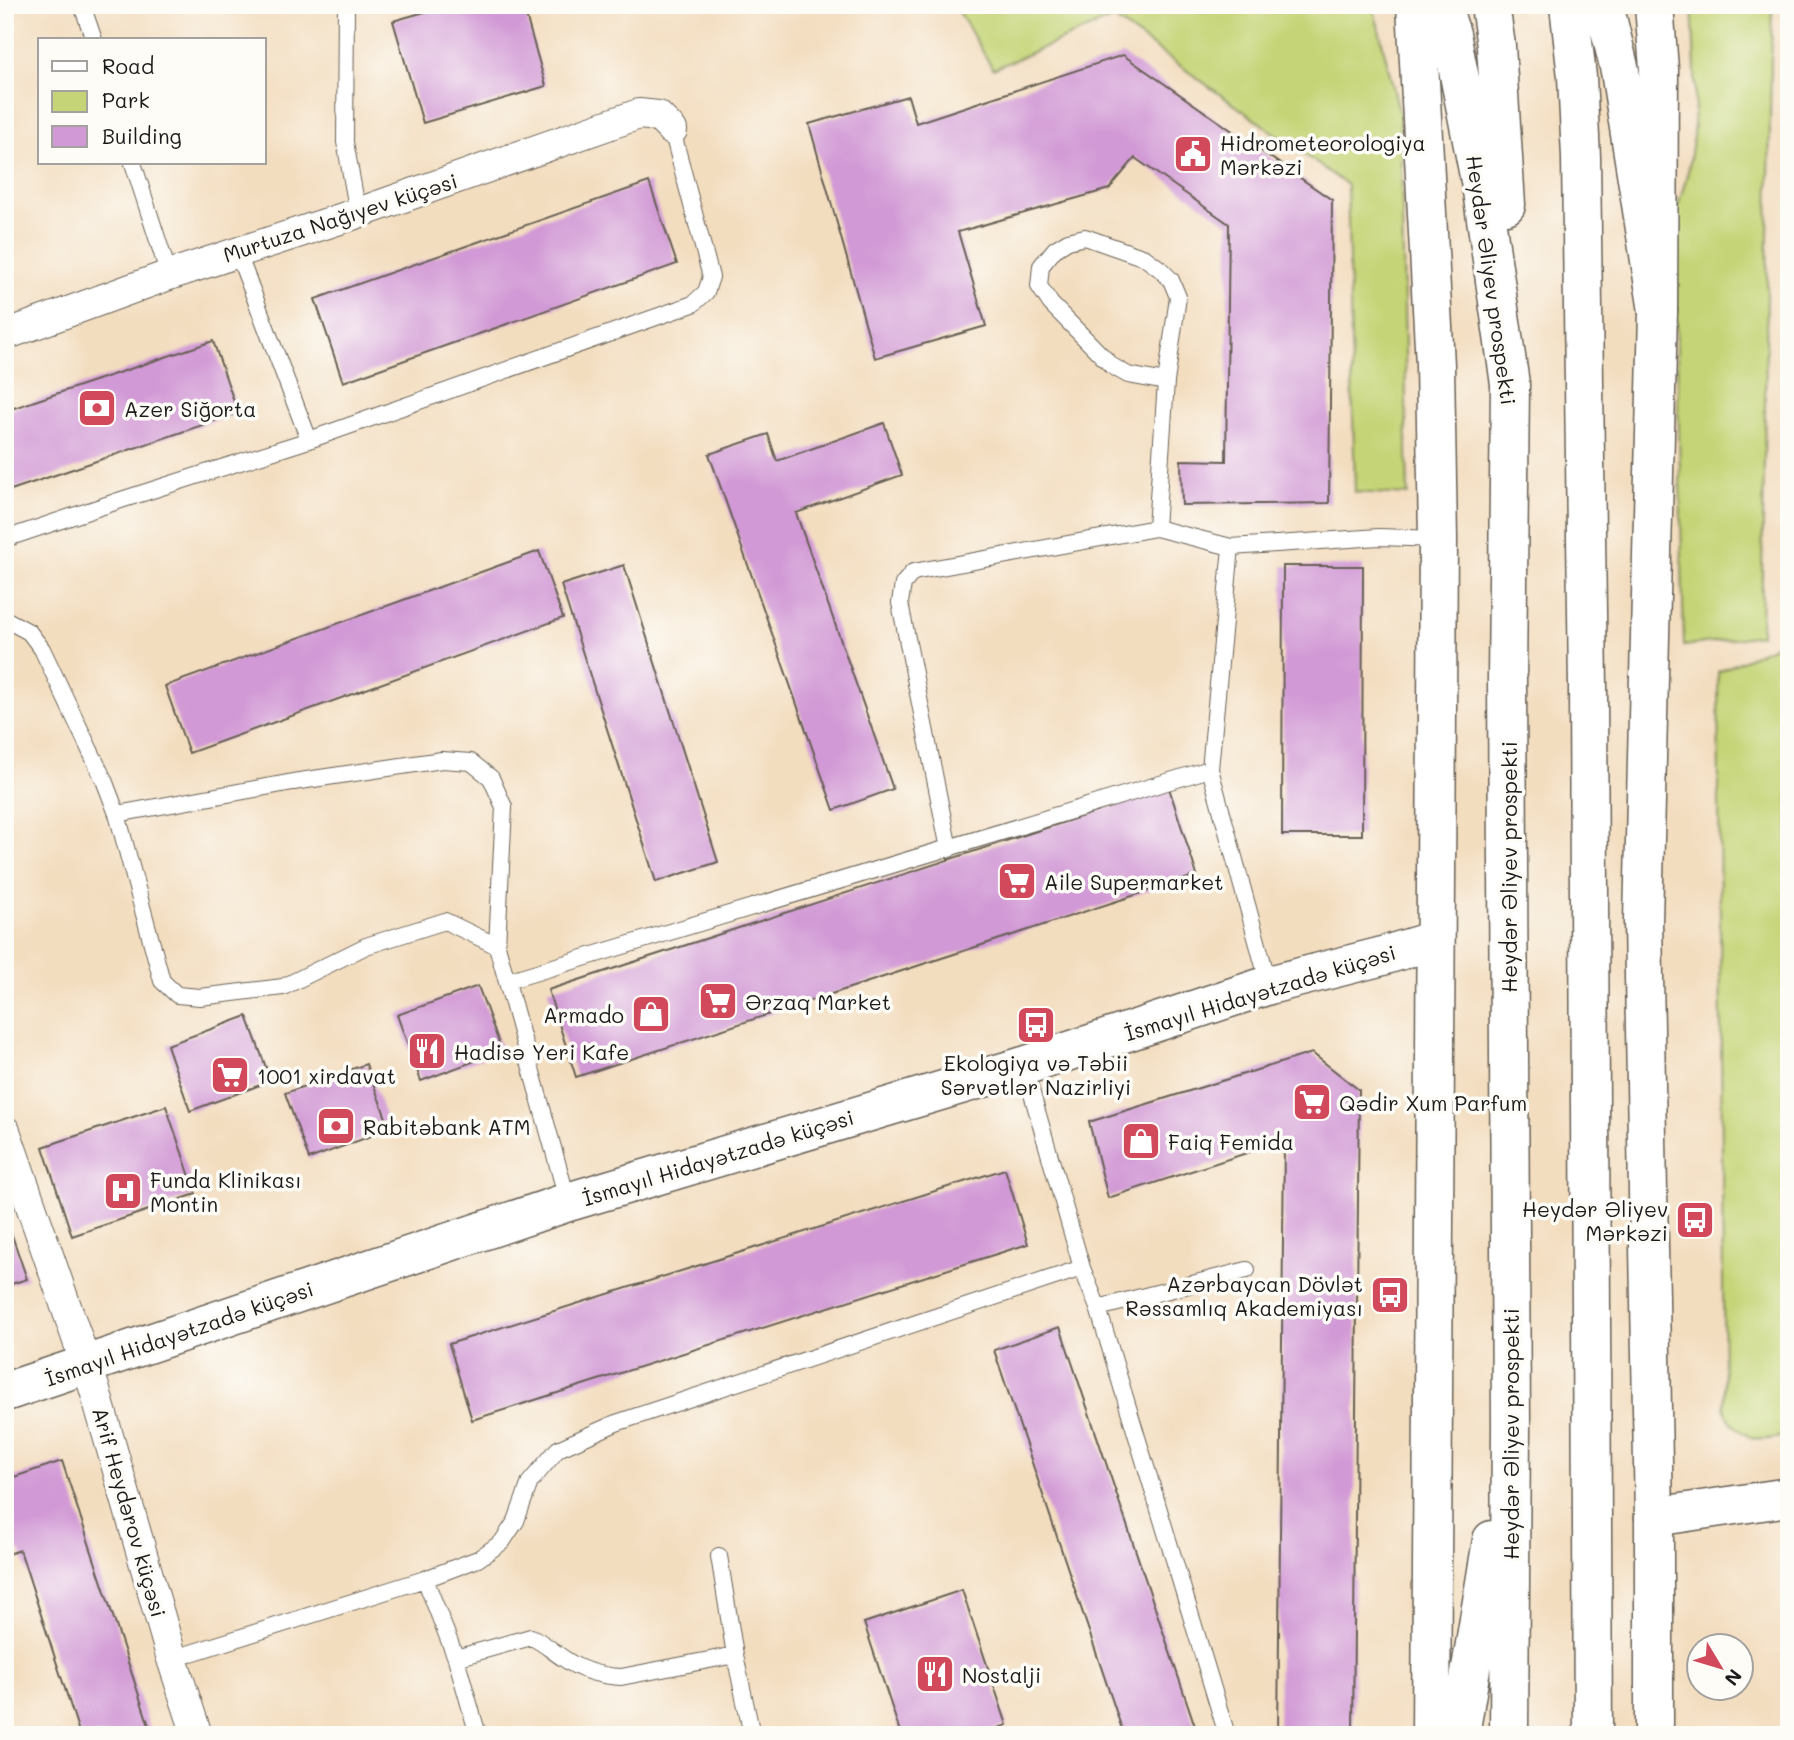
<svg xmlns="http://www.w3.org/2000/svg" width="1794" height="1740" viewBox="0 0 1794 1740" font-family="Mali,sans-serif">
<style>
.green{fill:#c5d476;stroke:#707849;stroke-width:2}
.building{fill:#d199d5}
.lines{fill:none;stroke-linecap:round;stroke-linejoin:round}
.service-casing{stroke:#676055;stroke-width:18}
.minor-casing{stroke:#676055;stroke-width:32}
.tertiary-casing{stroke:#676055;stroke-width:41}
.secondary-casing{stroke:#676055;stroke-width:41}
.trunk-casing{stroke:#676055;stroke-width:41}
.service{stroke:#fff;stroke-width:16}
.minor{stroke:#fff;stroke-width:30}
.tertiary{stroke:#fff;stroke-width:38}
.secondary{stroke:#fff;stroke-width:38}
.trunk{stroke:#fff;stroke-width:38}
.labels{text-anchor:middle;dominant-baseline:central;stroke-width:7;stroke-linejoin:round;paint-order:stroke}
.poi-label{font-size:21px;fill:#1c1c1c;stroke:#fdfcf7;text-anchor:start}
.street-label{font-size:21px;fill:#1c1c1c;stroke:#fdfcf7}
</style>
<rect width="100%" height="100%" fill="#fdfcf7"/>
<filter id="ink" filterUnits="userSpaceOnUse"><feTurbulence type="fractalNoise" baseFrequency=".0143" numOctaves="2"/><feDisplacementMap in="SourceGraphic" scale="14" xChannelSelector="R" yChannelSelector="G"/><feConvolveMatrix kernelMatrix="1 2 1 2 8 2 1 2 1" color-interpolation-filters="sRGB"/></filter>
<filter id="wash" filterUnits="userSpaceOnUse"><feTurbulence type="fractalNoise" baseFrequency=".00686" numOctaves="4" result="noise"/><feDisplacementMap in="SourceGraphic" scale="28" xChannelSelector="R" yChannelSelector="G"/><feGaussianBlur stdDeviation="1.57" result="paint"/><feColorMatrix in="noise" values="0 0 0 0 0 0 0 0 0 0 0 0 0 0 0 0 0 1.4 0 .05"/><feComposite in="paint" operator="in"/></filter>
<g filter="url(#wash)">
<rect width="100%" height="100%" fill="#f3ddbf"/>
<path class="green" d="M955,5H1373L1400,115L1408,495L1355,492L1347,185L1113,18L993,69Z
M1692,5H1772L1761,635L1684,646L1674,224C1677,202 1687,183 1690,161C1698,109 1695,58 1692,5Z
M1778,644L1789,645V1435C1780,1437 1769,1440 1760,1439C1743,1438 1729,1423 1724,1407L1718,672Z"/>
<g id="blocks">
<path class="building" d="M449,5H523L546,86L423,123L393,21Z
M1123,55L1332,200L1329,503L1182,505L1181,460L1226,461L1229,224L1135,158L1109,189L958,232L986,326L875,358L809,124L908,96L916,123Z
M649,182L677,264L343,382L315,299Z
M213,341L238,413L5,492V411Z
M884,423L902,475L796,513L893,789L834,810L709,454L768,434L777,461Z
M539,551L563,618L189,753L165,686Z
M624,565L718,862L656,882L561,585Z
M1283,566H1363L1362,835H1282Z
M1169,788L1197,875L576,1077L548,990Z
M478,986L502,1051L421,1081L397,1015Z
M247,1016L271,1081L190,1111L167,1045Z
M1312,1053L1359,1090L1353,1735H1278L1284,1141L1108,1198L1089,1122Z
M366,1064L390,1129L309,1159L285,1093Z
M166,1106L196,1194L72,1236L43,1147Z
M1005,1169L1028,1244L472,1420L449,1344Z
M5,1215L27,1279L5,1286Z
M1060,1327L1198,1735H1124L994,1350Z
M62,1461L152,1735H80L20,1550L5,1555V1480Z
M962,1590L1007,1725L978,1735H901L864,1623Z"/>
</g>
</g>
<g filter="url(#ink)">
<use href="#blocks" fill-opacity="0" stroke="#676055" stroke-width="2"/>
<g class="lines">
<g class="service-casing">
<path id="service" d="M82,5L94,40
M346,5L345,142L358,213
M133,163L169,275
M237,251L309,440
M1156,528L1166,382L1178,297L1171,280L1160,269L1145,258L1085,237L1068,241L1055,249L1041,266L1039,286L1051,304L1112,366L1128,375L1166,382
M5,539L121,500L309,440L693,304L706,292L711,277L672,130
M1231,547L1210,769L1269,985
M5,619L29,632L42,649L104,780L117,814L162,981L177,995L200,997L283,987L366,946L445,921L497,946
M117,814L293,782L442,760L471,762L491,778L504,807L497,946L568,1202
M949,849L900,603L903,584L913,572L1156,528L1231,547L1379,537L1438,539
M507,981L1210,769
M1024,1066L1082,1268L1098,1308L1227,1735
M1098,1308L1247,1270
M719,1556L735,1655L752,1735
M425,1579L456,1658L478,1735
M456,1658L531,1637C543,1642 552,1651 563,1658C581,1671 599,1676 621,1677L735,1655
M172,1659L425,1579L478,1559L502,1542L516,1521L530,1482L558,1449L616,1423L1082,1268"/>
</g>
<g class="minor-casing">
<path id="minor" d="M5,335L169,275L358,213L639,114L658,116L672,130
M5,1131L94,1387L172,1659L197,1735"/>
</g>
<g class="tertiary-casing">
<path id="tertiary" d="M5,1392L568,1202L1024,1066L1269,985L1379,957L1435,940
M1654,1517L1789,1497"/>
</g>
<g class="secondary-casing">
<path id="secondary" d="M1416,5L1435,365L1438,539L1431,1735
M1654,5L1659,69L1658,311L1643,921L1654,1517V1735"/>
</g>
<g class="trunk-casing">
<path id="trunk" d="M1441,5L1451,34L1482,191L1510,384L1507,680L1511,1424L1509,1735
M1490,5L1496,46L1506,205
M1569,5L1577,77L1581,157L1588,687L1593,1735
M1604,5L1620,71L1658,311
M1460,1735L1492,1540"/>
</g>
<use href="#service" class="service"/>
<use href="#minor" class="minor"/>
<use href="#tertiary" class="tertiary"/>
<use href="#secondary" class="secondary"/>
<use href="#trunk" class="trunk"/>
</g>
</g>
<defs>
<g id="civic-square" transform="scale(2.0125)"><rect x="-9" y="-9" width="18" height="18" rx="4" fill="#d1495b" stroke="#fdfcf7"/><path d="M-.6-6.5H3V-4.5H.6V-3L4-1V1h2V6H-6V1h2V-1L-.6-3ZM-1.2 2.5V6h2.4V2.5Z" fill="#fff"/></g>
<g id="bank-square" transform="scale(2.0125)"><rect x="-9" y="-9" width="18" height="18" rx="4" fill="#d1495b" stroke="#fdfcf7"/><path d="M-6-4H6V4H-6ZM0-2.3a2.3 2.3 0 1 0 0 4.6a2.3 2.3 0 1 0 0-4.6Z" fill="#fff"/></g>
<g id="supermarket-square" transform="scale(2.0125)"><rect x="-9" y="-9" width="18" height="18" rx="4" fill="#d1495b" stroke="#fdfcf7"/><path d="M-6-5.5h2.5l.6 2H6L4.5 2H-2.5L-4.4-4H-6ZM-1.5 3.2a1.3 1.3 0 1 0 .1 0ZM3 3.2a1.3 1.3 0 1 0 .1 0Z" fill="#fff"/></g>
<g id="shop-square" transform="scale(2.0125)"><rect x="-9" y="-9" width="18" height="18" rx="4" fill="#d1495b" stroke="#fdfcf7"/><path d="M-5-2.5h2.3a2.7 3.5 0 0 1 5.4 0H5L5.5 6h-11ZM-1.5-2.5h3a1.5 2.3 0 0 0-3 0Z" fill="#fff"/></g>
<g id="bus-square" transform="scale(2.0125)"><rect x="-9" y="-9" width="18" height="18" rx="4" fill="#d1495b" stroke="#fdfcf7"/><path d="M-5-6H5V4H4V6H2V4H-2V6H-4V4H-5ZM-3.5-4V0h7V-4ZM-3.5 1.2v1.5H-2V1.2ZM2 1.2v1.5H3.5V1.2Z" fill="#fff"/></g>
<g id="restaurant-square" transform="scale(2.0125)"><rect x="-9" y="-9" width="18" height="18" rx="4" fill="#d1495b" stroke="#fdfcf7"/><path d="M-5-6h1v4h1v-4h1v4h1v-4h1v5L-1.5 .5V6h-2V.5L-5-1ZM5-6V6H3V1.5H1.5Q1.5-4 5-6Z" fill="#fff"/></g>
<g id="hospital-square" transform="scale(2.0125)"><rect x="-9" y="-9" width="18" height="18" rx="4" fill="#d1495b" stroke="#fdfcf7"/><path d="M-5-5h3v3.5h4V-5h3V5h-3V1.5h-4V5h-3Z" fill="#fff"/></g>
</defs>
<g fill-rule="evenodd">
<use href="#civic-square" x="1193" y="154"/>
<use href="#bank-square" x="97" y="408"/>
<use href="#supermarket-square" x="1017" y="881"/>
<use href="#supermarket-square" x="718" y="1001"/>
<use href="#shop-square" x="651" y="1014"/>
<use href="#bus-square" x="1036" y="1025"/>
<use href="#restaurant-square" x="427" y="1051"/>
<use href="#supermarket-square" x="230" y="1075"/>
<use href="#supermarket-square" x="1312" y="1102"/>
<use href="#bank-square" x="336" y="1126"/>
<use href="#shop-square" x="1141" y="1141"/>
<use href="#hospital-square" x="123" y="1191"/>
<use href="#bus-square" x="1695" y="1220"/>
<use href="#bus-square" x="1390" y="1295"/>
<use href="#restaurant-square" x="935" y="1674"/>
</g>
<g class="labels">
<g class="poi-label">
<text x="1220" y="142">Hidrometeorologiya<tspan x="1220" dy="24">Mərkəzi</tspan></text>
<text x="124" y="408">Azer Siğorta</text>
<text x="1044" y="881">Aile Supermarket</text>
<text x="745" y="1001">Ərzaq Market</text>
<text x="624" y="1014" text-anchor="end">Armado</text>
<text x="454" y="1051">Hadisə Yeri Kafe</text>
<text x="1036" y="1062" text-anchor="middle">Ekologiya və Təbii<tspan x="1036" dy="24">Sərvətlər Nazirliyi</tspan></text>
<text x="257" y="1075">1001 xirdavat</text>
<text x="1339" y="1102">Qədir Xum Parfum</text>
<text x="363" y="1126">Rabitəbank ATM</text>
<text x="1168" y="1141">Faiq Femida</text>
<text x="150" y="1179">Funda Klinikası<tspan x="150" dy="24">Montin</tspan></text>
<text x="1668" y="1208" text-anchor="end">Heydər Əliyev<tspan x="1668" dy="24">Mərkəzi</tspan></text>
<text x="1363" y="1283" text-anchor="end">Azərbaycan Dövlət<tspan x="1363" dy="24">Rəssamlıq Akademiyası</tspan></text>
<text x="962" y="1674">Nostalji</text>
</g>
<g class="street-label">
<text transform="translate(340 217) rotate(-18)">Murtuza Nağıyev küçəsi</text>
<text transform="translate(1492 280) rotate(82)">Heydər Əliyev prospekti</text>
<text transform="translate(1508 867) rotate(-90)">Heydər Əliyev prospekti</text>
<text transform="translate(1260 992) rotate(-17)">İsmayıl Hidayətzadə küçəsi</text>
<text transform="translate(718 1157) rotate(-17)">İsmayıl Hidayətzadə küçəsi</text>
<text transform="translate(179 1333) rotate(-19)">İsmayıl Hidayətzadə küçəsi</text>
<text transform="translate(1510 1434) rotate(-90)">Heydər Əliyev prospekti</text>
<text transform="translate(130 1512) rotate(74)">Arif Heydərov küçəsi</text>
</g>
</g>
<rect width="1794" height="1740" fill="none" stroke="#fdfcf7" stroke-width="28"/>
<rect x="38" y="38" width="228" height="126" fill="#fdfcf7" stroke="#a3a29f" stroke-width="2"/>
<rect x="52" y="61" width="35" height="10" fill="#ffffff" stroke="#a3a29f" stroke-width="2"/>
<text x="102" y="74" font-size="21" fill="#1c1c1c">Road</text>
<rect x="52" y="91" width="35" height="21" fill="#c5d476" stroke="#a3a29f" stroke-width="2"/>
<text x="102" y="108" font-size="21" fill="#1c1c1c">Park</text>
<rect x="52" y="126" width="35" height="21" fill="#d199d5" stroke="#a3a29f" stroke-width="2"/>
<text x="102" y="144" font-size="21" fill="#1c1c1c">Building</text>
<g transform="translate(1720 1667) rotate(128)"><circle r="33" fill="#fdfcf7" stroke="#a3a29f" stroke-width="2"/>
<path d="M0-5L12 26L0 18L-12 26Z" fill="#d1495b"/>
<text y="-10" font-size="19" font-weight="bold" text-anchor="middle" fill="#1c1c1c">N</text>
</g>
</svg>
